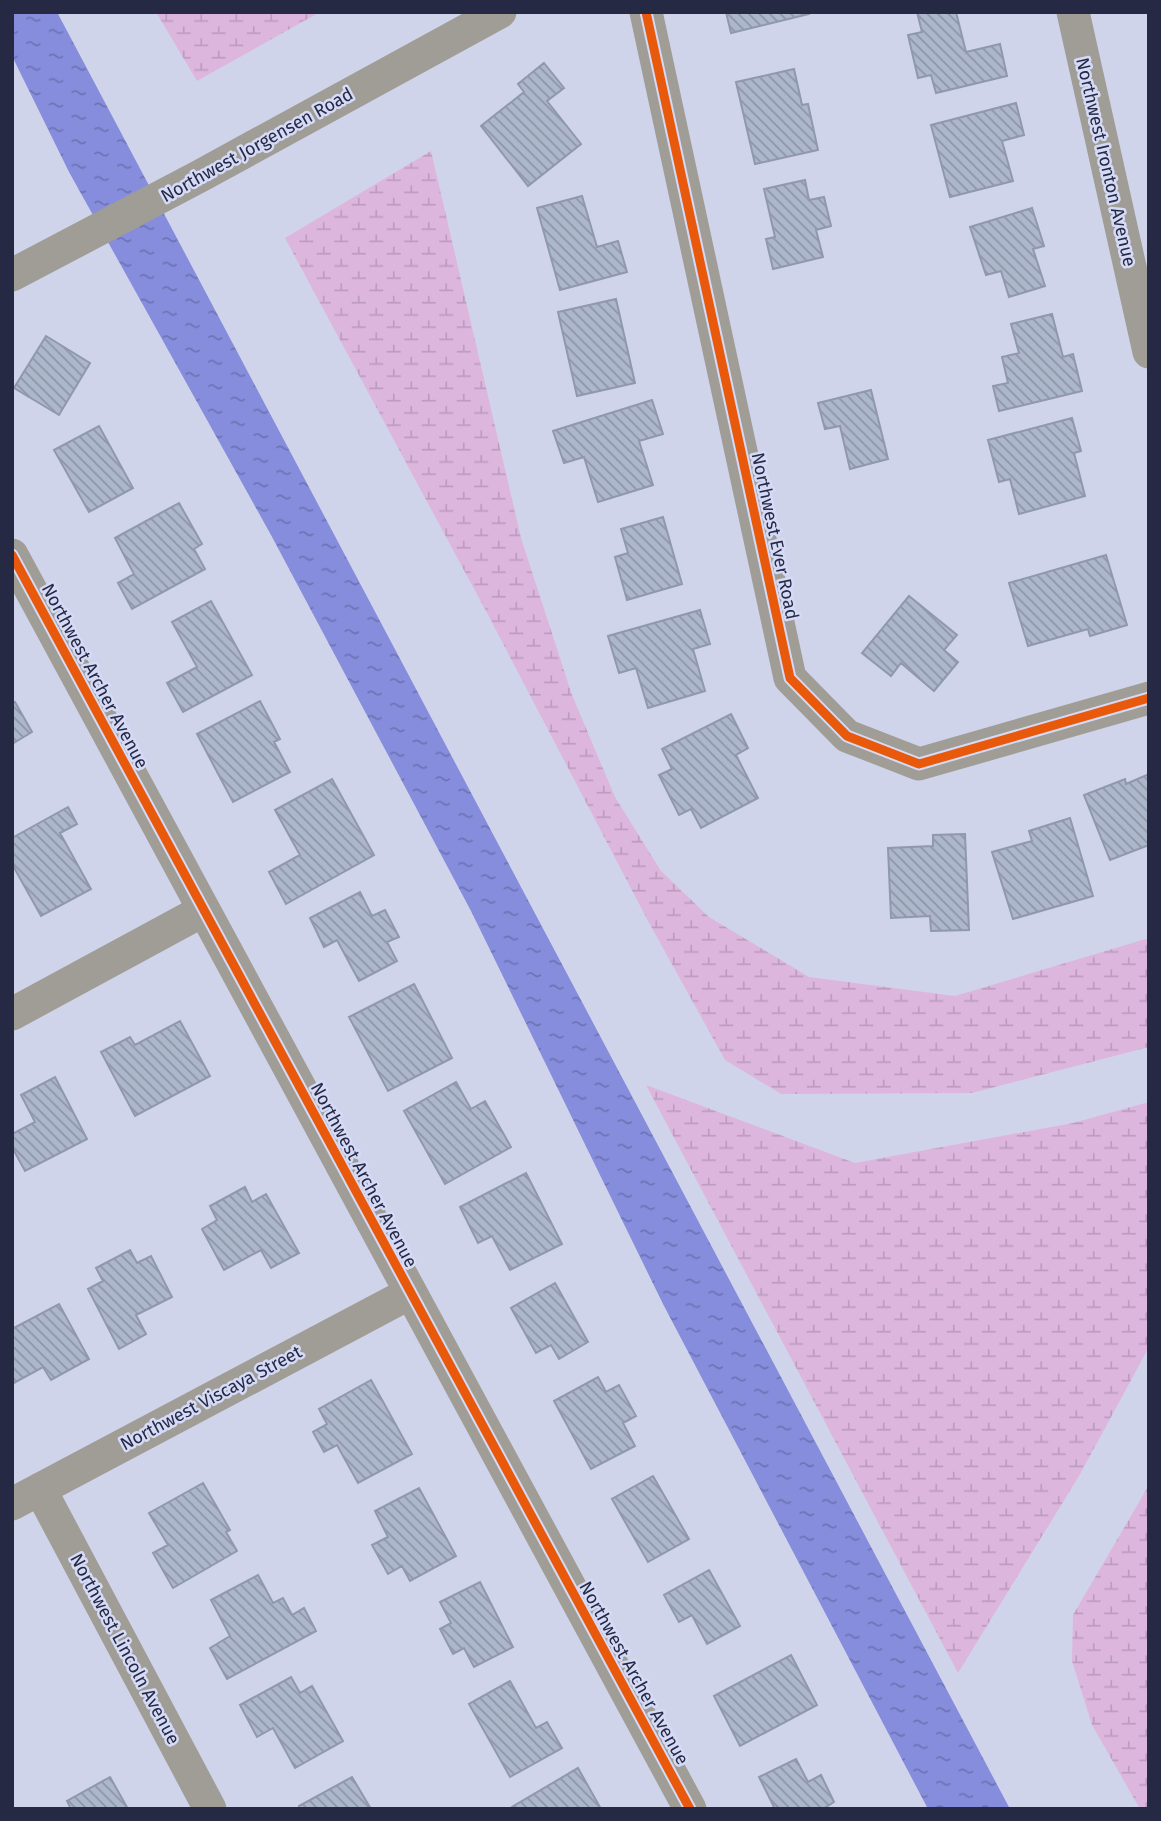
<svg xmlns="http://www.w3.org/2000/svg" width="1161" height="1821" viewBox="0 0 1161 1821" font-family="'Fira Sans',sans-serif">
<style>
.wetland{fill:url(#wetland-marsh)}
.water{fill:url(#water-ripples)}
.building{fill:url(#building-back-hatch);stroke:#8f98ac;stroke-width:2}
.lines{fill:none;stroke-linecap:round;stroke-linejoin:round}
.minor{stroke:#9f9d96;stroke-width:33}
.cycleway-casing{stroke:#d5daf6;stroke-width:13}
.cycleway{stroke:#e8590c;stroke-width:9}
.labels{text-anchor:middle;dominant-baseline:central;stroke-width:5;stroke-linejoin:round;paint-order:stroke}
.street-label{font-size:18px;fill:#252943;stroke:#d5daf6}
</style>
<defs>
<pattern id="wetland-marsh" width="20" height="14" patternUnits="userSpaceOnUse" patternTransform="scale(1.75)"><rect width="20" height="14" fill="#ddb6de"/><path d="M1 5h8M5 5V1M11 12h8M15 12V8" fill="none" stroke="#be9cc0"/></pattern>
<pattern id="water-ripples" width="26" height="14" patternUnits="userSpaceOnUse" patternTransform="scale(1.75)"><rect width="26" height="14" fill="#868ddc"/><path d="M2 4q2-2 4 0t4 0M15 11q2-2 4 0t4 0" fill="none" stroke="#6d73b4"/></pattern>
<pattern id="building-back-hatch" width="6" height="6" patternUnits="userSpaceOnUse" patternTransform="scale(1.75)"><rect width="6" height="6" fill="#adb7cc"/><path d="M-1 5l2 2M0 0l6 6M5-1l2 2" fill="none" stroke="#8d95a7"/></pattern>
</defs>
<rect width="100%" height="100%" fill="#d0d4ea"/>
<path class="wetland" d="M156,12H320L197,81Z
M431,151L521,538L572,695L615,797L661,871L709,917L809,977L955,996L1149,938V1047L972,1093L781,1094L725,1060L648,921L487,613L285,238Z
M646,1085L855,1163L1073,1123L1149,1102V1347L1079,1476L958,1673Z
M1149,1485V1809H1140L1092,1725L1072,1661L1073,1615Z"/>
<path class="water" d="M12,12H57L1010,1809H928L663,1304L471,911L271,535L69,172L12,56Z"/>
<path class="building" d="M726,12H809V14L731,33Z
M917,12H956L966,52L1000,44L1007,76L936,93L931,75L918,78L908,35L922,32Z
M544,63L564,88L547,101L581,144L528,186L481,126L524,92L518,84Z
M794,69L802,105L808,104L818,150L755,164L736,82Z
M1016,103L1024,135L1002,141L1013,181L950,197L931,125Z
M805,180L809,200L824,197L831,226L816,230L823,257L773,269L766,239L775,237L764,189Z
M582,196L597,247L618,241L627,272L560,290L537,208Z
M1032,208L1044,246L1033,249L1045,286L1009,297L1001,271L986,275L970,227Z
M616,299L635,383L577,396L558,312Z
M1052,314L1063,357L1073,354L1082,391L999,411L993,386L1008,383L1002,357L1019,353L1011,324Z
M46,336L90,363L59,415L14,388Z
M871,390L888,459L850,469L840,426L825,429L818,403Z
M652,400L663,434L639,441L653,485L598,502L584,457L564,463L553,431Z
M1072,418L1081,451L1074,453L1085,496L1019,514L1010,479L999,482L988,440Z
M99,426L133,488L89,512L54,450Z
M179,503L202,544L194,549L205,569L132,609L118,583L134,574L115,538Z
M663,517L682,584L627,600L615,557L628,553L621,529Z
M1106,555L1127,625L1090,636L1088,629L1028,646L1009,583Z
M909,596L957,635L944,650L958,662L934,691L901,663L891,676L862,653Z
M211,601L252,675L183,712L167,683L197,667L172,622Z
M700,610L710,644L693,649L705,691L648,708L636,668L619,673L608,636Z
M260,701L280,739L274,742L290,772L233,802L197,734Z
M15,702L32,732L12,744V703Z
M731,714L748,748L736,755L758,798L701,828L691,809L679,815L659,775L672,769L662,749Z
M1149,774V845L1110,860L1084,795L1125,779L1126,784Z
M332,779L374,855L286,904L269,872L300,855L275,810Z
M68,807L77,824L60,833L91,889L41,916L12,864V838Z
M1070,818L1093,896L1013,919L992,852L1032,841L1029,831Z
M965,834L969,930L931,931L930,916L891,918L888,848L933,846V835Z
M360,892L372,916L385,910L399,937L387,942L397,961L359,981L337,940L324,947L310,918Z
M414,984L452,1058L388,1091L349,1017Z
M180,1021L210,1076L135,1116L101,1052L130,1037L135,1045Z
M55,1077L87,1139L25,1171L12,1147V1134L35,1122L21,1095Z
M456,1082L471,1109L485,1101L511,1147L445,1184L404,1111Z
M526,1173L562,1244L510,1270L492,1236L478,1243L460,1207Z
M245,1187L252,1202L266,1194L299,1253L271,1268L261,1250L224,1270L202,1229L217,1220L210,1206Z
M130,1250L137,1263L151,1256L172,1297L136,1315L146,1334L119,1349L88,1289L103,1281L96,1268Z
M555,1283L588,1342L559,1359L551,1345L536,1353L511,1308Z
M59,1304L89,1359L51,1380L43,1367L12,1384V1325L14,1328Z
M598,1377L606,1392L619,1385L636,1416L623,1423L635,1446L591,1469L554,1401Z
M371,1380L412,1454L358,1483L337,1445L324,1452L313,1432L327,1424L319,1409Z
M653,1476L689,1539L648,1562L612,1499Z
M203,1483L230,1530L226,1532L237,1551L173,1588L153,1553L168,1545L149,1513Z
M419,1488L456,1556L410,1581L402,1566L388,1574L372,1545L388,1537L375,1511Z
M709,1570L740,1626L707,1644L692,1615L679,1622L664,1595Z
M258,1575L273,1603L283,1598L292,1615L304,1608L316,1631L227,1679L210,1648L230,1636L211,1600Z
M480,1582L513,1647L474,1667L464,1648L453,1654L440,1629L451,1623L440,1602Z
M791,1655L817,1705L740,1746L714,1696Z
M291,1677L300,1693L312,1686L343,1741L295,1768L273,1728L257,1737L240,1705Z
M510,1681L536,1728L547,1722L562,1748L510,1777L469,1704Z
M796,1759L808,1782L821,1775L834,1802L823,1809H775L759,1777Z
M578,1768L601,1809H513L512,1807Z
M110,1777L128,1809H71L67,1801Z
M352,1777L371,1809H300L299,1806Z"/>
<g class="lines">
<path class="minor" d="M646,12L790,678L847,736L919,764L1149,698
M1073,12L1149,352
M12,275L200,176L500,12
M12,555L690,1809
M12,1014L204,910
M40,1489L210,1809
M12,1504L410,1293"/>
<g class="cycleway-casing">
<path id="cycleway" d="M646,12L790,678L847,736L919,764L1149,698
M12,555L690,1809"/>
</g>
<use href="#cycleway" class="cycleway"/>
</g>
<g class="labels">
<g class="street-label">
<text transform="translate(257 145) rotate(-29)">Northwest Jorgensen Road</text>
<text transform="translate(1106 162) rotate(77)">Northwest Ironton Avenue</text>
<text transform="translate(775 536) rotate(78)">Northwest Ever Road</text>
<text transform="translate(95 676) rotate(62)">Northwest Archer Avenue</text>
<text transform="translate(364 1175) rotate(62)">Northwest Archer Avenue</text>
<text transform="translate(211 1398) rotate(-28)">Northwest Viscaya Street</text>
<text transform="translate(125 1649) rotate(62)">Northwest Lincoln Avenue</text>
<text transform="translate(634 1673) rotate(61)">Northwest Archer Avenue</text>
</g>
</g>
<rect width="1161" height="1821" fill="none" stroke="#252943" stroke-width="28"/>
</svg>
